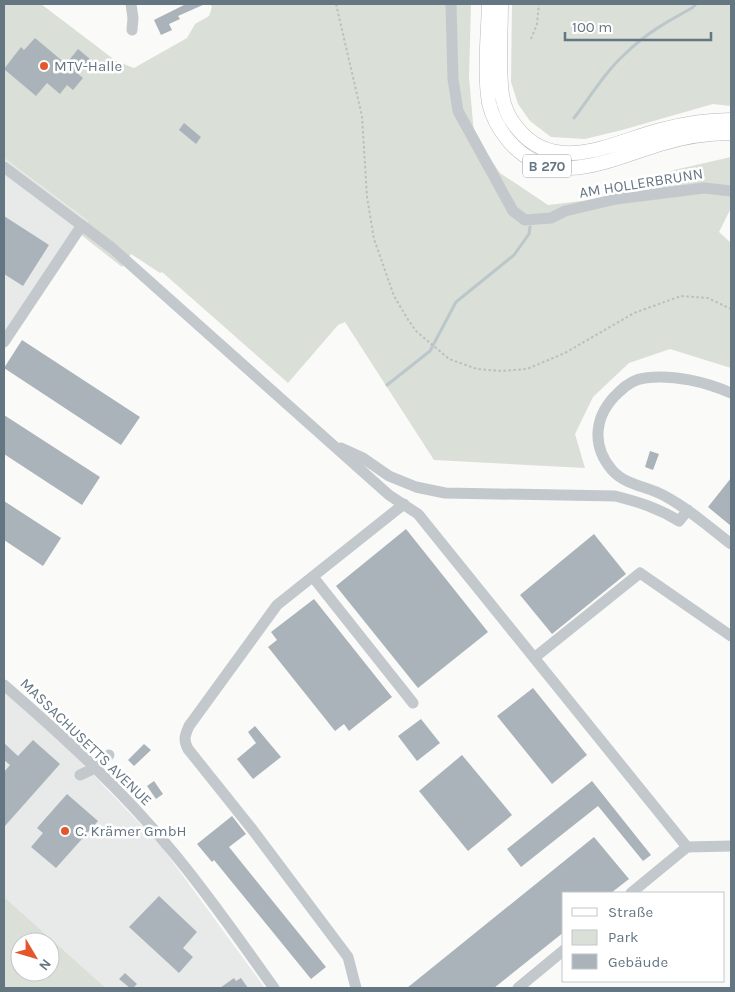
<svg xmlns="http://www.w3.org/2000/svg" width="735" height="992" viewBox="0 0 735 992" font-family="Karla,sans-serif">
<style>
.built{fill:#e8e9e9}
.green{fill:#dadfd7;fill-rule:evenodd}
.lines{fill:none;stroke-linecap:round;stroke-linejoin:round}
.stream{stroke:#bbc7cb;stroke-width:3}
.building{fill:#aab3b9}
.major-casing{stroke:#b5babe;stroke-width:15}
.path{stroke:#bbbfc2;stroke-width:2;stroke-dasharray:2.5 2.5;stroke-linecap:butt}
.minor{stroke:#c3c8cc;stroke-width:11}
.major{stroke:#fff;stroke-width:14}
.poi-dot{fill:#e4572e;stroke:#fff;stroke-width:2}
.labels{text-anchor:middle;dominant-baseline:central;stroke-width:5;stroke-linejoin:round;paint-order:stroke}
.shield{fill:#fff;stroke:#939fa8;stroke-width:1}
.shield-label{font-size:14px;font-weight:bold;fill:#657683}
.poi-label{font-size:15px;fill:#657683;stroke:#fff;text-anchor:start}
.street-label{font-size:15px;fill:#657683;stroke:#fff}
</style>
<rect width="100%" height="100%" fill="#fafaf8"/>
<path class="built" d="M4,158L88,221L4,343Z
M4,693L17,702L70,750L162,847L265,988H106L4,897Z"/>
<path class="green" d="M4,4H41L116,61L134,68L187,38L195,24L209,16L212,7L210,4H471L469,77L474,134L500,173L548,205L606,198L674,170L731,157V208L719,232L731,243V368L670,349L629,363L593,397L575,434L585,468L434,460L345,322L338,325L288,383L162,272L160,273L131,254L122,267L80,234L88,221L4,158Z
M512,4H731V106L713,104L622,130L585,139L551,137L530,121L518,104L511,82Z
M4,897L106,988H4ZM20,942H50V972H20Z"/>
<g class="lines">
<path class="stream" d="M574,118C590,97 605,72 625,54C645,34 668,21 692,8L696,4
M387,385L430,351L456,302L514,255L529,234L530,227"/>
</g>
<path class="building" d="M186,4H205L178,16L180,19L169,24L172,30L161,35L154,20Z
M35,38L66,64L78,49L90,59L77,73L83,78L73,90L67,85L60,94L47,83L36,96L4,69L21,47L24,50Z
M184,123L201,137L196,144L179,130Z
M4,216L49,245L23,286L4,274Z
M22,340L140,417L121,445L4,368Z
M4,415L100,477L82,505L4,454Z
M650,451L659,454L653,470L645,467Z
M731,478V526L708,507Z
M4,501L61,538L43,566L4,540Z
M406,529L488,632L418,688L336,586Z
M594,534L626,574L552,634L520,595Z
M314,599L392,697L349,731L344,724L335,731L268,647L277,640L271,632Z
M533,688L587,755L552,784L497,716Z
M421,719L440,743L417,761L398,736Z
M255,726L281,757L253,779L237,759L256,743L248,732Z
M33,740L60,764L4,827V772L10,765L4,760V743L18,756Z
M144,744L151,750L134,766L128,760Z
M462,755L512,815L468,851L419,791Z
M154,781L163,794L156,799L147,786Z
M592,781L651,855L643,861L598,806L521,867L507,849Z
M67,794L98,821L56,868L31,847L43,833L37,828Z
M232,816L246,834L229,847L326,967L311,979L214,860L212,862L197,844Z
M594,837L629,879L611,893H564V932L494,988H407Z
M159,896L197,932L183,948L193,957L179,973L129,927Z
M125,973L137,984L133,988H130L119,979Z
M234,978L236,981L241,978L248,988H220Z"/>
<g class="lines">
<g class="major-casing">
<path id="major" d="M489,4C488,37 484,71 489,103C492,117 499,129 508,140C550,191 609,160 660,144C683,137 707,133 731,133
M501,4C501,34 498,65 502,95C504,108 510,120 518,129C556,176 614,142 660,130C683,124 707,120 731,120"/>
</g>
<path class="path" d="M336,4L362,116L367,197L374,239L394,296L407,318L416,331L449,359L477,369L501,371L527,369L565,353L634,313L681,296L708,298L731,309
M531,39L537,24L539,4"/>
<path class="minor" d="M131,4L133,18L132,30
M451,4L453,79L458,111L513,211L525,220L551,218L565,211L616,199L704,188L731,191
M4,167L112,248L389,495L418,514L687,847
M4,342L82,225
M731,393C706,382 673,374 645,378C635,379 626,385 619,392C595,414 590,444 612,470C625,485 646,486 663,495C688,508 709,527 731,544
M341,448L363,458L389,476L416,487L445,493L615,496C639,502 658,508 679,521L688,510
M313,577L413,703
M534,658L640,573L731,636
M4,685C63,736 122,790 172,851C208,894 241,942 274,988
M80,775L95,768L109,755
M631,893L687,847L731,846
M356,988L348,957L252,829L188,749C183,740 185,735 189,726L277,605L404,504
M518,988L564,950"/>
<use href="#major" class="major"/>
</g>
<g class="poi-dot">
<circle cx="44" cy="66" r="5"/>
<circle cx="65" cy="831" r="5"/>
</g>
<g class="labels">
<rect class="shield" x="523" y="154.5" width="48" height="23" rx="4"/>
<g class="shield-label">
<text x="547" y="166">B 270</text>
</g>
<g class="poi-label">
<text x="54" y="66">MTV-Halle</text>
<text x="75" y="831">C. Krämer GmbH</text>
</g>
<g class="street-label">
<text transform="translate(641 183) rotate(-9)">AM HOLLERBRUNN</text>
<text transform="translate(86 742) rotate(44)">MASSACHUSETTS AVENUE</text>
</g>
</g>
<rect width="735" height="992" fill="none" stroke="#657683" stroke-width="10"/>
<rect x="562" y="892" width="162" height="90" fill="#ffffff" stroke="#c1c8cd"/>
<rect x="572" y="908" width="25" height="8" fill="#ffffff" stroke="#c1c8cd"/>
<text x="608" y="917" font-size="15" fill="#657683">Straße</text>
<rect x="572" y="930" width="25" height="15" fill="#dadfd7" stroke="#c1c8cd"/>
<text x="608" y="942" font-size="15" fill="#657683">Park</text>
<rect x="572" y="954" width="25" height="15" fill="#aab3b9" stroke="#c1c8cd"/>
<text x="608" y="967" font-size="15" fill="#657683">Gebäude</text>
<g transform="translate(35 957) rotate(128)"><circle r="24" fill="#ffffff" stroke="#c1c8cd"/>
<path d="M0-4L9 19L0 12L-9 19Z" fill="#e4572e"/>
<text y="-8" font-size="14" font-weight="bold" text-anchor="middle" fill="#657683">N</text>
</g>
<path d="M565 32v8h146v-8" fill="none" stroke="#657683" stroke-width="2.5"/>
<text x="572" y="32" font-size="15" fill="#657683" stroke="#ffffff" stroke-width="4" paint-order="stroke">100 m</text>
</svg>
